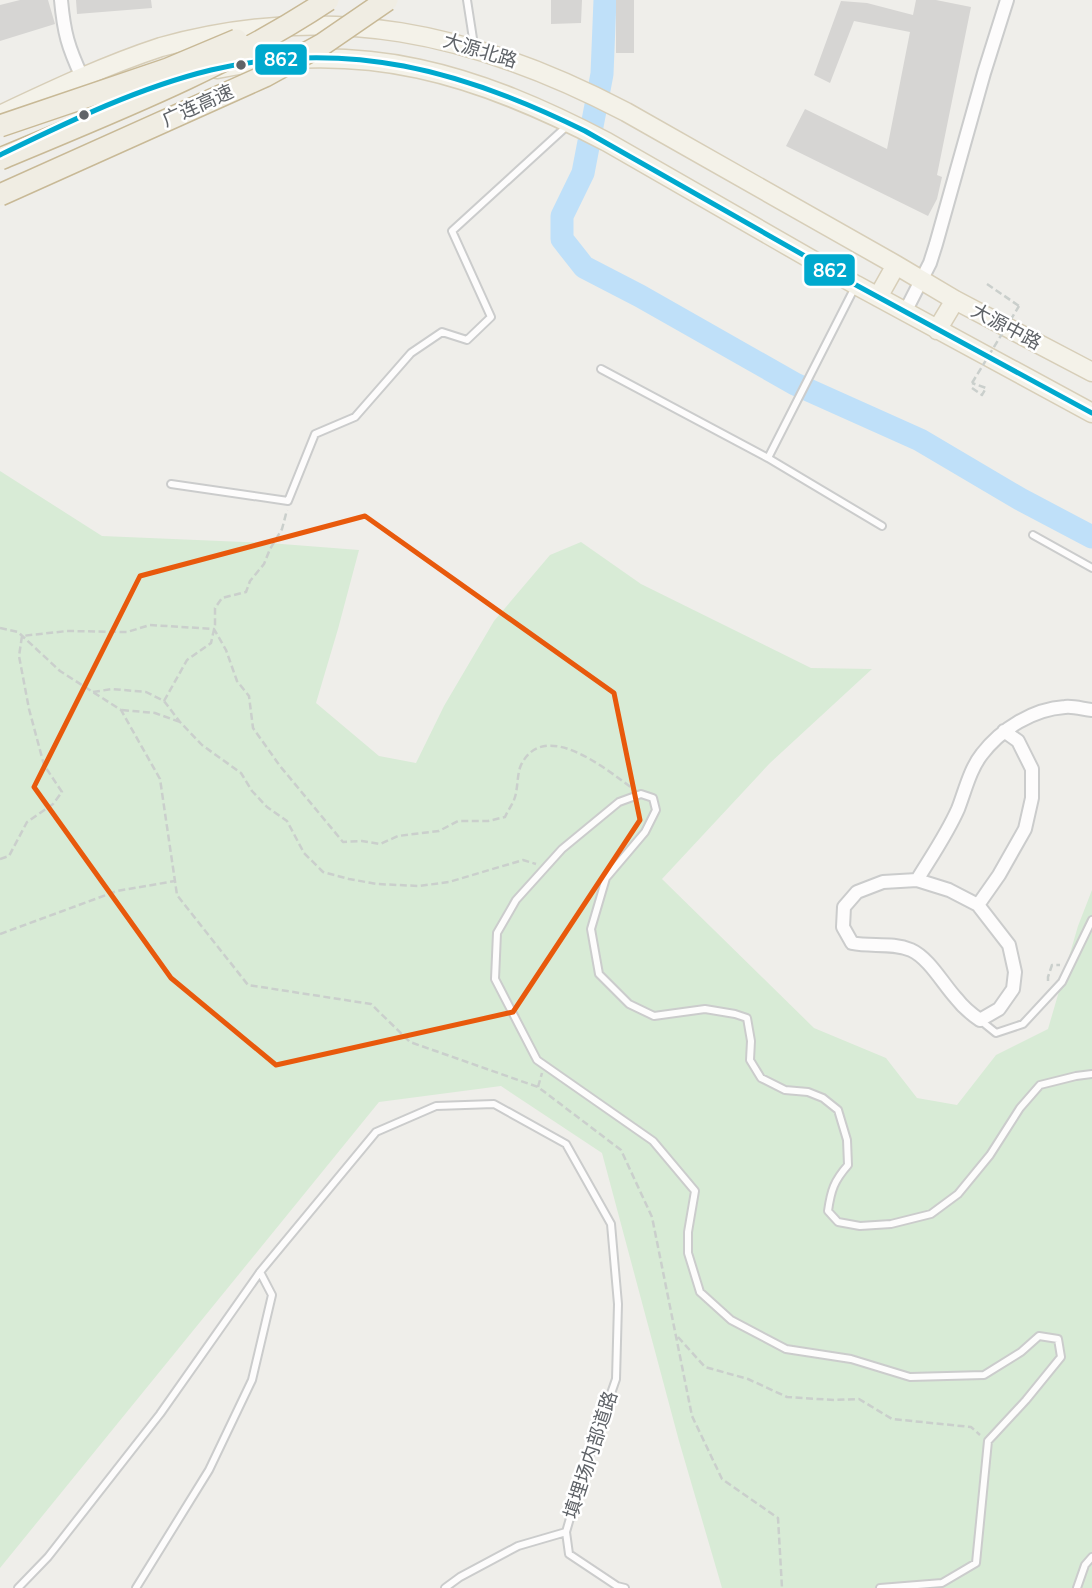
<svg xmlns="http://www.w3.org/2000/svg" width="1092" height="1588" viewBox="0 0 1092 1588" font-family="'Nunito Sans','Noto Sans SC',sans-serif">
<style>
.green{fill:#d8ebd6}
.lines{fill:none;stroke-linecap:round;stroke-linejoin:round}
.river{stroke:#bfe0f9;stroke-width:23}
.building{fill:#d6d5d3}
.lane-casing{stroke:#cbcccc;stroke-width:10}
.street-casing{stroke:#cbcccc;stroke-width:16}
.primary-casing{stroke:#d7ceb8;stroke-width:21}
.path{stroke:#cacfcc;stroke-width:2.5;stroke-dasharray:7 3.5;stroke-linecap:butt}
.lane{stroke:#fdfcfc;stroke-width:6}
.street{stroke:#fdfcfc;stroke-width:12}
.primary{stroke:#f4f2e9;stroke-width:18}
.highway-bridge-casing{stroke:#c8b996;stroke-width:24;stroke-linecap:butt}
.path-bridge{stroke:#cacfcc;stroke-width:2.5;stroke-dasharray:7 3.5;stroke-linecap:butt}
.highway-bridge{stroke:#f0ede3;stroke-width:21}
.bus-1-casing{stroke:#fff;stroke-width:10}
.bus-1{stroke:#00a9ce;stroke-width:5}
.marked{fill:none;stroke:#e8590c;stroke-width:5;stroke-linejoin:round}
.bus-dot{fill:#5f6368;stroke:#fff;stroke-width:2.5}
.labels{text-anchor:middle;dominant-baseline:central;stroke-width:5;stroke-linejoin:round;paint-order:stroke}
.street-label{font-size:19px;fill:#5f6368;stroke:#fff}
.line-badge{stroke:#fff;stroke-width:2.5}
.badge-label{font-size:19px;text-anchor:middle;font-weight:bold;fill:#fff}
</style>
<rect width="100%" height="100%" fill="#efeeea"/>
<path class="green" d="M0,471L102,536L269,543L359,550L338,629L316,703L379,756L416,763L444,706L494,621L550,555L581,542L641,584L811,668L872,669L770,763L662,879L814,1028L886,1058L917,1098L957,1105L996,1055L1048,1029L1078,926L1092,890V1588H722L679,1441L602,1153L501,1086L379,1102L0,1568Z"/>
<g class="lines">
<path class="river" d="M605,0L602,74L583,173L562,216V239L584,267L640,296L795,384L920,440L1020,499L1092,537"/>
</g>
<path class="building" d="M20,0H48L55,24L0,41V5Z
M76,0H151L152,8L77,14Z
M551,0H582L581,23L551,24Z
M616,0H634V53H616Z
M916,0H936L971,7L937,175L942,177L937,199L928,216L786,146L805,109L887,149L910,32L854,21L830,83L814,75L841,1L867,3L913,15Z"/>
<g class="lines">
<g class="lane-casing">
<path id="lane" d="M467,0L474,45
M601,369L768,458L882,526
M768,458L855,287
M171,484L288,501L315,434L355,417L411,353L442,332L467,340L491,317L452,231L567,126
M1033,535L1092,568
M980,1020L996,1033L1023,1024L1062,982L1092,920
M18,1588L48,1557L160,1414L260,1272L376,1132L436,1106L494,1104L566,1144L611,1224L618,1304L616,1379L581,1480L566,1532L569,1554L617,1586L625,1588
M136,1588L209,1470L252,1380L272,1295L260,1272
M445,1588L460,1577L518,1546L566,1532
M880,1588L942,1583L976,1563L988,1441L1026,1400L1061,1357L1058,1339L1039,1336L1021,1352L984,1375L910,1377L851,1359L786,1349L731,1320L700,1292L688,1253V1232L695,1191L653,1141L537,1060L495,979L497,933L516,900L562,849L619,802L641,794L653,798L656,810L645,832L606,878L591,929L599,974L629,1004L654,1016L705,1009L735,1014L747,1018L751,1041L750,1060L761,1078L785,1090L808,1092L823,1098L838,1110L847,1140L848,1165C834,1181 831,1190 828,1211L838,1222L860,1226L891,1224L931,1214L958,1194L990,1155L1020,1108L1040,1085L1076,1076L1092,1074
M1077,1588L1085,1565L1092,1557"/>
</g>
<g class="street-casing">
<path id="street" d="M61,0C64,33 68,47 82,77
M905,312L930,263L936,244L984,73L1007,0
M917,880L949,890L978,905L1009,945L1015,972L1013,989L999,1009L980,1020C971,1014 963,1007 956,998C943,984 929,958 911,950C892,942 871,947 852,943L843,927L844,907L857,892L883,882Z
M917,880C931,857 947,834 958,809C965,791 970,769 982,754C1001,729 1033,709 1065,707C1073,706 1083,709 1092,710
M978,905L999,875L1025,829L1032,798V769L1018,741L1004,731"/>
</g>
<g class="primary-casing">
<path id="primary" d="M217,69C365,39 477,74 607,142L856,285L1092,413
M0,115C53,90 106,65 161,47C330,0 475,33 626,112L896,265L955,300L1092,372
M878,297L896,265
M937,330L955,300"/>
</g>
<path class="path" d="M987,284L1019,306
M972,388L982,395L986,388L972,383
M0,628L18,632L60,671L121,710L160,779L177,895L248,985L371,1004L410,1042L538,1087L621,1150L652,1217L692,1416L722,1479L778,1518L782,1588
M93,692L112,689L146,692L164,701L180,722L202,745L241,773L252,791L267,807L287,821L304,853L323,872L349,879L377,884L419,886L449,882L523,860L536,864
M164,701L187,660L211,643L215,625V608L222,598L246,592L250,581L264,564L270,549L282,529L287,510
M122,710L155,713L180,722
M0,859L9,856L27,822L53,804L62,792L44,765L29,709L19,656L22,636L67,631L127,632L150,625L214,629L226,650L237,681L249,696L253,728L280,766L343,842L362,841L380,844L398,836L439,831L458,821H488L505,817C508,810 513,804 515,797C518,787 517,774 521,765C544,718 606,769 632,788
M0,934L117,891L175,881
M1048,981V977L1052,965H1060
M538,1087L542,1073
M678,1337L705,1367L748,1379L787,1397L834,1400L859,1399L892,1419L971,1427L980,1435"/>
<use href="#lane" class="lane"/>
<use href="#street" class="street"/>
<use href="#primary" class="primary"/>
<g class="highway-bridge-casing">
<path id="highway-bridge" d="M0,126L168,69L237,40
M0,159C112,112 226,68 328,0
M0,195L265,76L323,44L387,0"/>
</g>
<path class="path-bridge" d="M972,383L1019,306"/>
<use href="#highway-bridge" class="highway-bridge"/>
<g class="bus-1-casing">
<path id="bus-1" d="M0,155C68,122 137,88 211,70C347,38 464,71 585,131L856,285L1092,413"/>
</g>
<use href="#bus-1" class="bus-1"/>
</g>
<path class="marked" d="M365,516L614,693L640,820L513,1012L276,1065L171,978L34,787L140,576Z"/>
<g class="bus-dot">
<circle cx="241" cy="65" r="6"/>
<circle cx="84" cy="115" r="6"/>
</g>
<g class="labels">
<g class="street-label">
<text transform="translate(480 51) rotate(17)">大源北路</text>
<text transform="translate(198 106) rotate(-24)">广连高速</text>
<text transform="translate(1006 327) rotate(28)">大源中路</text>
<text transform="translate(591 1455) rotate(-72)">填埋场内部道路</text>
</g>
</g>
<g class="line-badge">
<rect x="254" y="43" width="54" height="33" rx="7" fill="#00a9ce"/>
<rect x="803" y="253" width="53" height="34" rx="7" fill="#00a9ce"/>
</g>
<g class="badge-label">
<text x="281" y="66">862</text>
<text x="830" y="277">862</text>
</g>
</svg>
